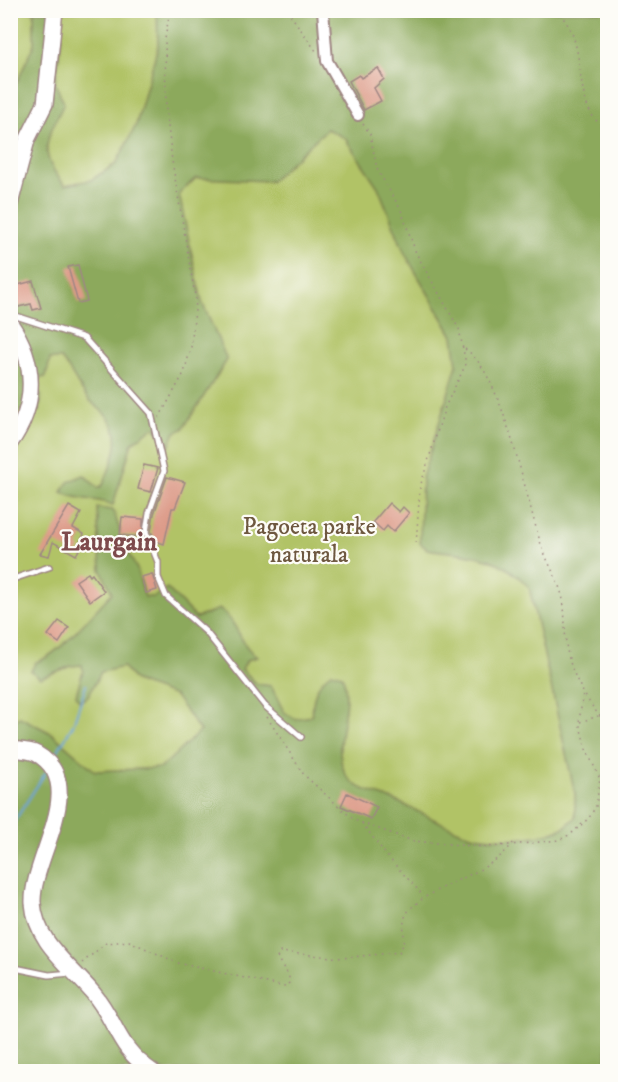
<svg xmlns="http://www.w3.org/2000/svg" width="618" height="1082" viewBox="0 0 618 1082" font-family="'IM FELL DW Pica',serif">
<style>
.green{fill:#b1c366;stroke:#7e7148;stroke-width:1.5}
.forest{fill:#8ca95b;stroke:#6b6443;stroke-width:1.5}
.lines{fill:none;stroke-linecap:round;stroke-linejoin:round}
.stream{stroke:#6ca6dc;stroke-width:2}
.building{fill:#dd9b89}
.lane-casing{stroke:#9f8784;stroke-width:8}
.street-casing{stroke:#9f8784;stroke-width:14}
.secondary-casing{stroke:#9f8784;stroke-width:18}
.path{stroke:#9f8784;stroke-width:1.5;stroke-dasharray:1.5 4.5;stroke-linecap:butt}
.lane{stroke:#fff;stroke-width:5}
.street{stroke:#fff;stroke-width:10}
.secondary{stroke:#fff;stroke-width:15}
.labels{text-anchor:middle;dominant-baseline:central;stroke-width:4.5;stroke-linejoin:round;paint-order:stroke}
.park-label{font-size:24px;fill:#6e5840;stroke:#fdfcf7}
.neighbourhood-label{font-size:26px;font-weight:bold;fill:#7d4a4c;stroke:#fdfcf7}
</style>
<rect width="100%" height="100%" fill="#fdfcf7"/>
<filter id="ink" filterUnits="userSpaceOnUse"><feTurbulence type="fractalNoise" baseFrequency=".0167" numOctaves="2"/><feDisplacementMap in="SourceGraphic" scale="12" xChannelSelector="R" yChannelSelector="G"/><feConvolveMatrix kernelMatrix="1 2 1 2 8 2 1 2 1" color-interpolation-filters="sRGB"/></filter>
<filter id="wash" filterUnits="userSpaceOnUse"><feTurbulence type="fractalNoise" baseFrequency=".008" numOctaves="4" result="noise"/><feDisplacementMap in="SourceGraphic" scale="24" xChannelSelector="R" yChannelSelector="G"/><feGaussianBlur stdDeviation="1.35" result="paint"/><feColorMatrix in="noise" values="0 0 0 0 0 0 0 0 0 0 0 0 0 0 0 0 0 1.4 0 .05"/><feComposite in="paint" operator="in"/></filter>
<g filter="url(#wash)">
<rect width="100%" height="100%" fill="#f4efdc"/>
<path class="green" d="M10,11H607V1071H11Z"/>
<path class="forest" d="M34,11H61V41L55,83L64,103C48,138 35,152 65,185L91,180L116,164L136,125L158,46L157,11H607V1071H11V721L20,717L51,733L95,771L161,768L200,731L175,696L135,681L123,667L101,672L88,696L80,702L76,695L83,671L82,665L71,666L40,678L31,671L36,662C59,656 93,612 112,593L101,570L97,508L113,510L127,551L137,569L145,597H154L167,588L196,618L219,609C239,622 238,643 257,657L247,660L242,669L257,684L271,686L284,712L295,719L311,716C314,695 315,684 332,672L342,675C355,706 330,742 345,773C353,790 380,794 396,801C418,811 440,823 462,832C487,842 536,840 561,829C566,827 571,821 575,818V794L529,587C496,552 472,556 427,549L420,543L422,478L457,365L453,336L405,254L378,187L345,138L327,129L271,181L196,178L179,194L202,302L227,360L183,429L175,432L169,447L154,427L132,443L113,505C97,498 77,501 62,492L68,482L84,475L98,488L103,485C112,462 126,437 107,416C101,409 93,405 87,397C76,384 72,371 61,359H50L46,377L40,378L37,391L41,395L40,411H11V88L14,89L34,44Z"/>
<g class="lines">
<path class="stream" d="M54,757L73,725L86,685
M10,828L46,772"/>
</g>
<g id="blocks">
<path class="building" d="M378,68L384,79L374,88L381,101L364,110L349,81L359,75L361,78Z
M78,265L87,301L78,303L68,267Z
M33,281L41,308L33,310L31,304L10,309V287Z
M144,465L158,468L151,492L138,489Z
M167,477L185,482L175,508H172L164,544L155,541L151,531L154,514Z
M389,503L399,512L403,507L409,513L393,532L387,526L383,531L373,522Z
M69,506L81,513L73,528L84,534L78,546L80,548L76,555L53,542L49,556L40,554Z
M122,517L143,519V537L120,535Z
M88,573L90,576L92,574L104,591L90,601L76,581Z
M152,574L157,590L146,593L141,577Z
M59,621L69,628L59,643L48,635Z
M347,793L377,807L371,819L341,806Z"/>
</g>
</g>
<g filter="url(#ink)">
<use href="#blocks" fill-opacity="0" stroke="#9f8784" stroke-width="1.5"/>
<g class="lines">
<g class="lane-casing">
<path id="lane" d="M10,314L84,338L151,413L164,471L149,513L146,532L158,562V577L166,596L206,632L265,706L301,737
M10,580L49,567
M10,967L49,975L71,973"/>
</g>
<g class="street-casing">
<path id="street" d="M323,10L327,61L358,115"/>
</g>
<g class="secondary-casing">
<path id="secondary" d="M10,204L27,140L45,104L55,10
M10,323C36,361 38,405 10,443
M10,749C19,750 30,750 37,754C90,784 31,859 33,903C36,943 70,965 93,993C118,1023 116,1047 153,1072"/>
</g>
<path class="path" d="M287,10L316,51
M555,10C594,41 566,107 608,130
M363,124L370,134L377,169L401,210L416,253L459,329L466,364L445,407L420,487L416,545
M465,349C502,371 526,498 540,541C546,562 559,579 563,600C566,617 564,634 567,650C572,677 589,706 608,725
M159,418L184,373L191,347L196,301L172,161L166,108L165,39L170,10
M267,717L304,775L354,820L413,841L485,847L520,844L559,840L571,834L589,818L596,806L600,779L586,749L579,722L583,694
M580,722L598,716
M362,823L387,856L420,892L422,898
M82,963L106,943L129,941L178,963L285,987L289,983V976L277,958L280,952L342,958L399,952C410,938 397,923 410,909C440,880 487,877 513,843"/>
<use href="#lane" class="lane"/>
<use href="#street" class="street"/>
<use href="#secondary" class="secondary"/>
</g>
</g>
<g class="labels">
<g class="park-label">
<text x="309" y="527">Pagoeta parke<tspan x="309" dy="28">naturala</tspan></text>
</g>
<g class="neighbourhood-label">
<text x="109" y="542">Laurgain</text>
</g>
</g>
<rect width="618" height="1082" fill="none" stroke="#fdfcf7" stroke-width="36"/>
</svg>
